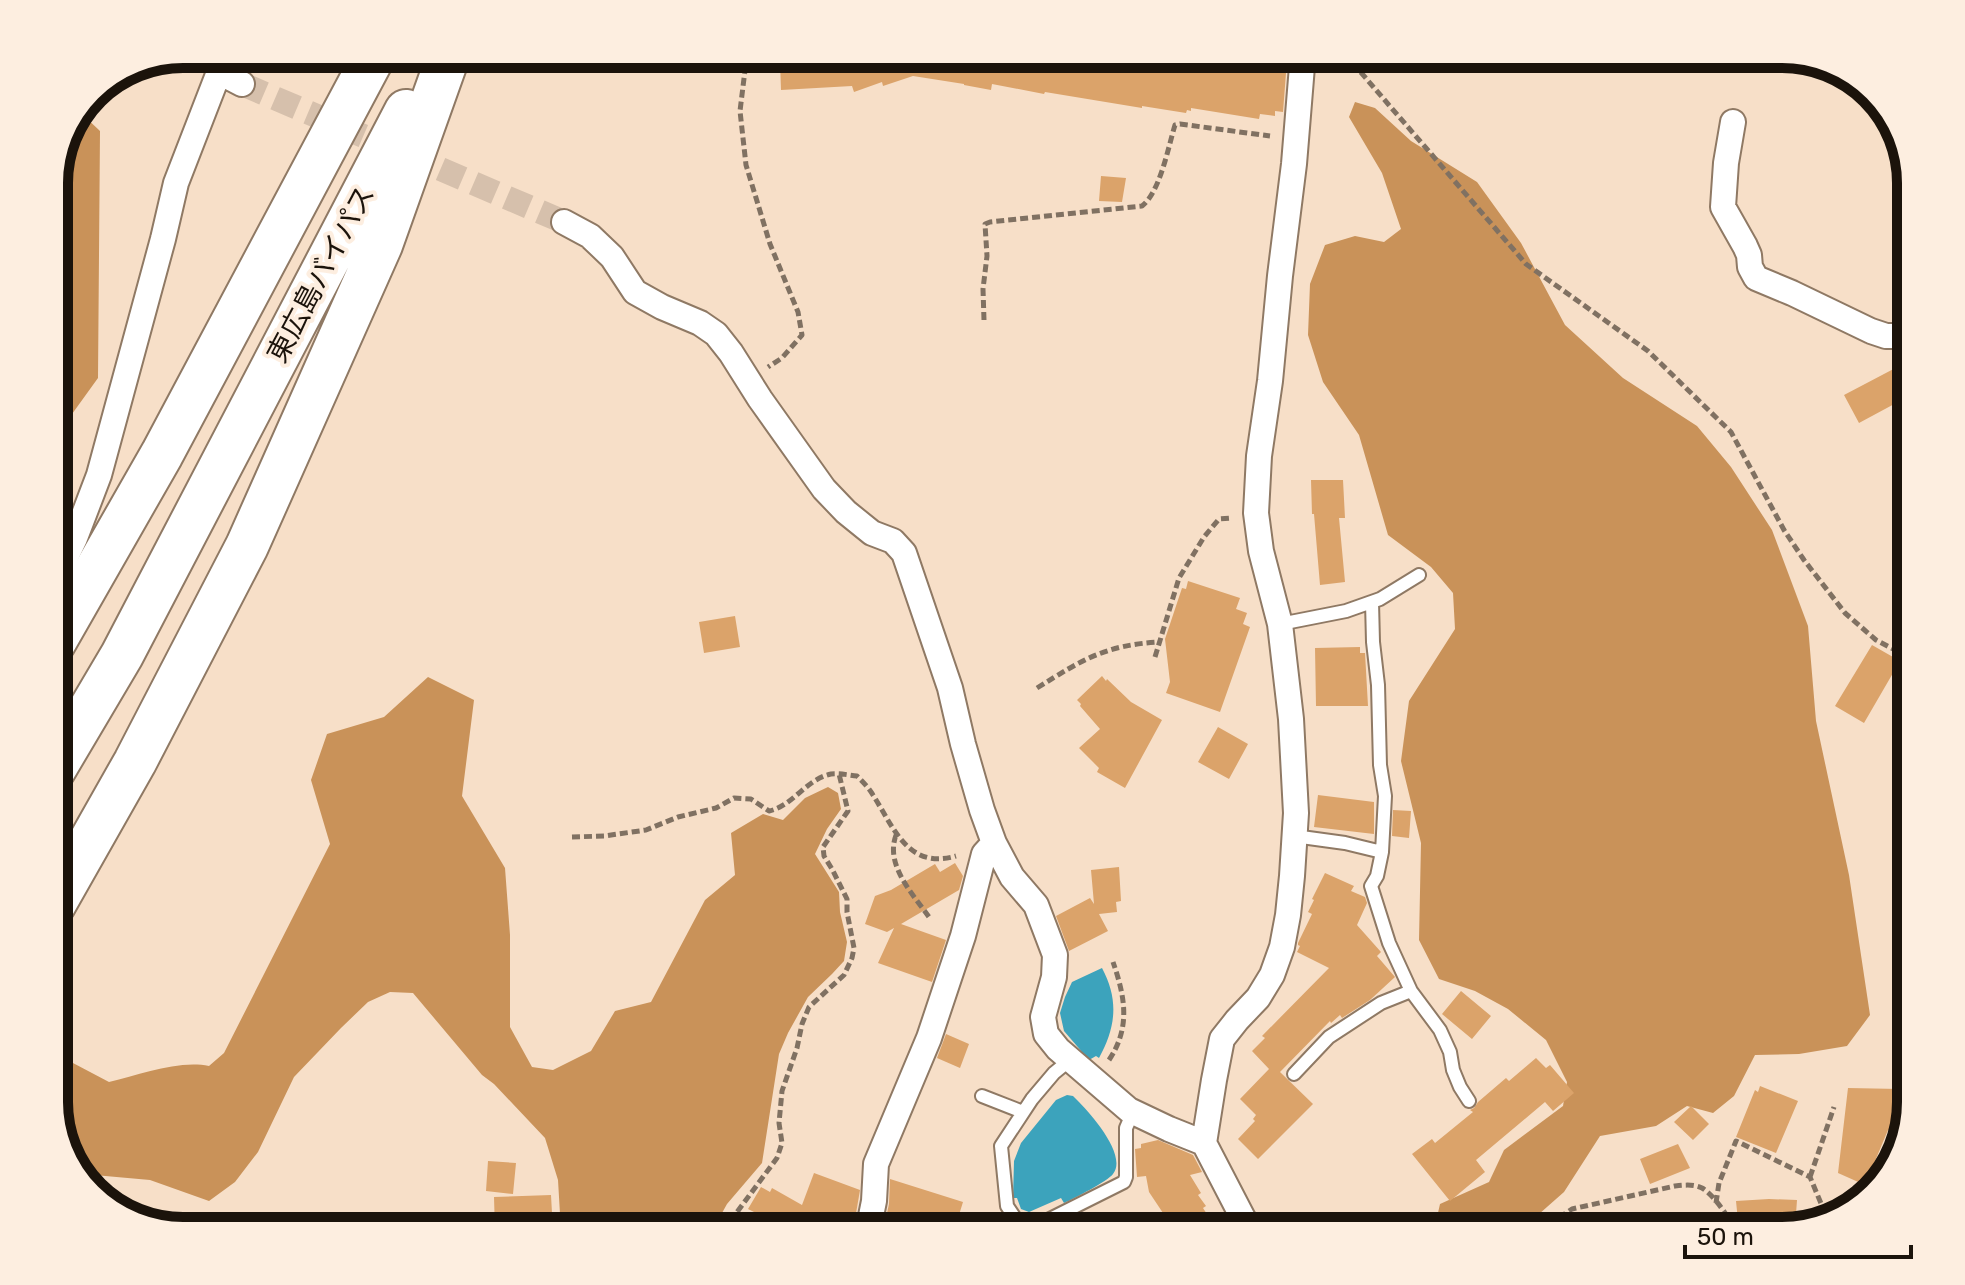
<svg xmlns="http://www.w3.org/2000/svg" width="1965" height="1285" viewBox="0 0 1965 1285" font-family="Rubik,'Noto Sans JP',sans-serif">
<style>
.forest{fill:#c99259}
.water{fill:#3ca3bc}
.building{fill:#dba36a}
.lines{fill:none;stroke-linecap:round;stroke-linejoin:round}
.street-tunnel{stroke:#d6c0ac;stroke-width:24;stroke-dasharray:24 12;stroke-linecap:butt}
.lane-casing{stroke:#8f7964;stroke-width:16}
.street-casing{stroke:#8f7964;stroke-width:28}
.highway-casing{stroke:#8f7964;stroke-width:46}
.path{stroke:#807162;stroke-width:5;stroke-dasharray:8 4;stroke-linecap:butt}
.lane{stroke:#fff;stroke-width:12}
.street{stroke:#fff;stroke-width:24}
.highway{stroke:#fff;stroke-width:42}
.labels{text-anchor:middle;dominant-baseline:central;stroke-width:8;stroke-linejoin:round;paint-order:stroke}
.street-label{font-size:28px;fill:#1b130b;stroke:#fdeee0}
.rim{fill:none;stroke:#1b130b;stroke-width:10}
</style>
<rect width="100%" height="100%" fill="#f7dfc8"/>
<path class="forest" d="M1355,102L1375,108L1411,141L1477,182L1521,243L1565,325L1623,378L1697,426L1731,467L1772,530L1808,626L1816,721L1849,875L1870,1015L1847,1046L1799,1054L1755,1055L1734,1096L1713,1113L1687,1106L1656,1126L1600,1136L1564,1192L1521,1230L1514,1231H1441L1435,1226L1440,1204L1489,1182L1504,1150L1563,1106L1567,1082L1546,1040L1508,1009L1475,991L1439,979L1419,940L1421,843L1401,761L1409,701L1455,629L1453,593L1431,567L1388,535L1359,435L1323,382L1308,335L1310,284L1325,245L1355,236L1384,242L1401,229L1382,173L1349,117Z
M82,114L100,131L98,378L54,439V175Z
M428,677L474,700L462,796L505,868L510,935V1027L532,1067L553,1070L591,1051L615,1011L651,1002L705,900L735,875L731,833L763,814L783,820L805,798L828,787L838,793L841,809L827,829L815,854L839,892L840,912L847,942L844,961L832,974L808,997L788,1033L779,1054L762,1163L727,1204L712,1231H561L558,1180L545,1138L494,1084L482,1075L413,993L390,992L368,1002L341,1028L294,1077L258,1152L235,1182L209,1201L150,1180L83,1174L76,1171L71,1166L54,1110V1053L109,1082C140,1075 177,1060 209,1066L224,1053L330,844L311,780L327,734L384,717Z"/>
<path class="water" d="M1102,968C1119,1000 1116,1027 1099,1058L1096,1056L1089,1060L1064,1031L1060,1013L1065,997L1072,982Z
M1067,1095L1073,1096L1077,1100C1090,1113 1128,1155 1113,1174C1108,1181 1073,1199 1064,1203L1061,1198L1029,1212L1021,1209L1017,1198H1013L1014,1161L1021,1143L1056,1100Z"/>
<path class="building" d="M849,54H1185L1201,56L1200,58L1286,73L1283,112L1275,111V116L1260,114L1259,119L1191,108V111L1187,110L1186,113L1142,106V108L1045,92L1044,94L992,84L991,90L964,85V84L913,76L883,86L882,82L854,92L852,86L781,90L780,61L840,57Z
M1101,176L1126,178L1122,202L1099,201Z
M1903,364L1911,378V395L1859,423L1844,395Z
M1311,480H1343L1345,518H1339L1345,582L1320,585L1314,514H1312Z
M1188,581L1240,598L1236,609L1247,613L1243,624L1250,627L1220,712L1166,693L1170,682L1165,639L1182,588L1186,589Z
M735,616L740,647L704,653L699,622Z
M1872,645L1900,661L1864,723L1835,706Z
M1360,647V653H1365L1368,706H1316L1315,648Z
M1102,676L1106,681L1107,679L1131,702L1162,720L1125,788L1097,772L1099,768L1079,748L1100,729L1080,706L1081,704L1077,700Z
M1218,727L1248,744L1229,779L1198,762Z
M1318,795L1374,802V834L1314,827Z
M1393,810L1411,811L1409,838L1392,836Z
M955,863L963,876L959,890L901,924L946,940L932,982L878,963L894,928L887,932L865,924L875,896L891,890L935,864L940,872Z
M1119,867L1121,901L1116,902L1117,912L1099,914L1108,931L1069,951L1056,916L1090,898L1094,904L1091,870Z
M1325,873L1354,886L1351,891L1365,897L1367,903L1357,925L1381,952L1377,956L1395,977L1370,1000L1342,1018L1340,1015L1331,1023L1330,1021L1280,1072L1313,1104L1258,1159L1238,1139L1255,1121L1253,1119L1256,1115L1240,1099L1269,1069L1252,1051L1265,1038L1262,1036L1329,968L1297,952L1300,946L1298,945V943L1312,914L1308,912L1314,900L1312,899Z
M1461,991L1491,1016L1472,1039L1442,1014Z
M946,1034L969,1044L960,1068L937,1058Z
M1536,1058L1546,1068L1550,1065L1574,1093L1553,1111L1545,1102L1476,1160L1485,1172L1450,1201L1412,1154L1432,1139L1435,1143L1473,1112L1470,1110L1474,1108L1478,1102L1506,1078L1509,1081Z
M1760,1086L1798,1101L1776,1153L1736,1137L1755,1090L1758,1092Z
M1848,1088L1900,1089L1899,1112L1906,1121L1902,1133L1888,1130L1865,1185L1838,1173Z
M1691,1106L1709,1124L1693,1140L1674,1122Z
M1158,1140L1193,1155L1202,1172L1190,1175L1201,1193L1198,1195L1206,1206L1203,1208L1218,1231H1175L1149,1192L1146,1176L1137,1177L1135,1149L1141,1148V1144Z
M1678,1144L1690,1168L1650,1184L1640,1159Z
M488,1161L516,1163L513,1194L486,1191Z
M814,1173L860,1190L853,1231H746L754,1212L748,1209L761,1187L770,1192L772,1188L802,1205Z
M890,1179L963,1202L954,1231H883L889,1204Z
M551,1195L553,1231H495L494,1197Z
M1769,1199L1797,1200L1795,1228L1783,1231H1739L1736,1201Z"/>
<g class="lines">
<path class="street-tunnel" d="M242,84L564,222"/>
<g class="lane-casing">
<path id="lane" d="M1372,602L1373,642L1378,685L1380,765L1385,796L1382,852L1377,876L1371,886L1389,943L1411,991L1440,1030L1450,1052L1453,1070L1460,1087L1469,1101
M1280,624L1346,611L1380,599L1419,575
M1294,836L1345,843L1382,852
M1071,1059L1054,1073L1032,1099L1001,1146L1007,1206L1015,1218L1031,1227L1040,1224L1124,1182L1126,1177V1128L1133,1112
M1294,1074L1329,1037L1381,1003L1411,991
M982,1096L1023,1112"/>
</g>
<g class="street-casing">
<path id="street" d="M226,54L219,72L242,84
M1733,122L1726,163L1723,207L1745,246L1749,255L1750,267L1756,278L1792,293L1871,331L1886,336H1911
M564,222L590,236L612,257L635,292L662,307L700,323L716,334L731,353L760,399L824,489L846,512L872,533L893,541L904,553L950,688L963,744L982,810L994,843L1012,877L1036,905L1055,955L1054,977L1043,1017L1046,1034L1058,1049L1129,1110L1169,1129L1204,1143
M54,582L75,538L99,475L163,239L176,183L219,72
M868,1231L874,1201L876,1164L929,1038L963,936L984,854L994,843
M1263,1231L1245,1222L1204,1143L1214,1080L1222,1039L1237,1020L1258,998L1272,975L1282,947L1288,915L1292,876L1296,813L1291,719L1280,624L1261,551L1256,513L1259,456L1270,381L1280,276L1294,164L1303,54"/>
</g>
<g class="highway-casing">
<path id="highway" d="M54,643L162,454L375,54
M54,770L122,655L406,111
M54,905L135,762L247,546L381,245L449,54"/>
</g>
<path class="path" d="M747,54L740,111L746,165L770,244L798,312L802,335L782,358L768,367
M1345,54L1526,264L1648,351L1731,432L1784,530L1804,560L1845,613L1876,640L1899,652L1911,656
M984,320L983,289L987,256L985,224L990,222L1142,206C1160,192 1168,148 1175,125L1180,124L1270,136
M1155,657L1179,578L1204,537L1219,519L1232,518
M1037,688C1082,660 1105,645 1159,642
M896,835C885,865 912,893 929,917
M572,837L604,836L646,830L678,817L716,808L734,798L751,799L769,811C793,806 806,779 831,774C839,773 848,775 857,776C863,782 869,788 873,795C894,828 908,870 956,856
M1109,1060C1131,1027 1125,997 1113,962
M1810,1177L1834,1107
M1716,1203L1719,1183L1736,1141L1810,1177L1825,1213L1832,1218
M1660,1221L1674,1231
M723,1231L777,1158L782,1143L779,1123L782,1091L797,1048L802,1024L809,1007L844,975L852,958L854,948L847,912V899L832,869L824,856L823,847L848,811L839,774
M1539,1231L1572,1209L1675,1186C1684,1185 1694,1184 1702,1188C1713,1194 1731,1219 1734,1231"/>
<use href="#lane" class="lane"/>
<use href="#street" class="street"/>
<use href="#highway" class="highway"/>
</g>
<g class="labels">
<g class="street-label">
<text transform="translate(321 274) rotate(-62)">東広島バイパス</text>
</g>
</g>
<path d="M0 0H1965V1285H0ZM183 68H1782A115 115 0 0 1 1897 183V1102A115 115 0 0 1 1782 1217H183A115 115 0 0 1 68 1102V183A115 115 0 0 1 183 68Z" fill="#fdeee0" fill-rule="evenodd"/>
<path class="rim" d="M183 68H1782A115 115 0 0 1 1897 183V1102A115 115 0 0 1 1782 1217H183A115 115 0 0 1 68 1102V183A115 115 0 0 1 183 68Z"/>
<path d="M1685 1245v12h226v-12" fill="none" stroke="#1b130b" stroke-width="4"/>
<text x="1697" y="1245" font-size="24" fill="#1b130b" stroke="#fdeee0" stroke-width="6" paint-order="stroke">50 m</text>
</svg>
